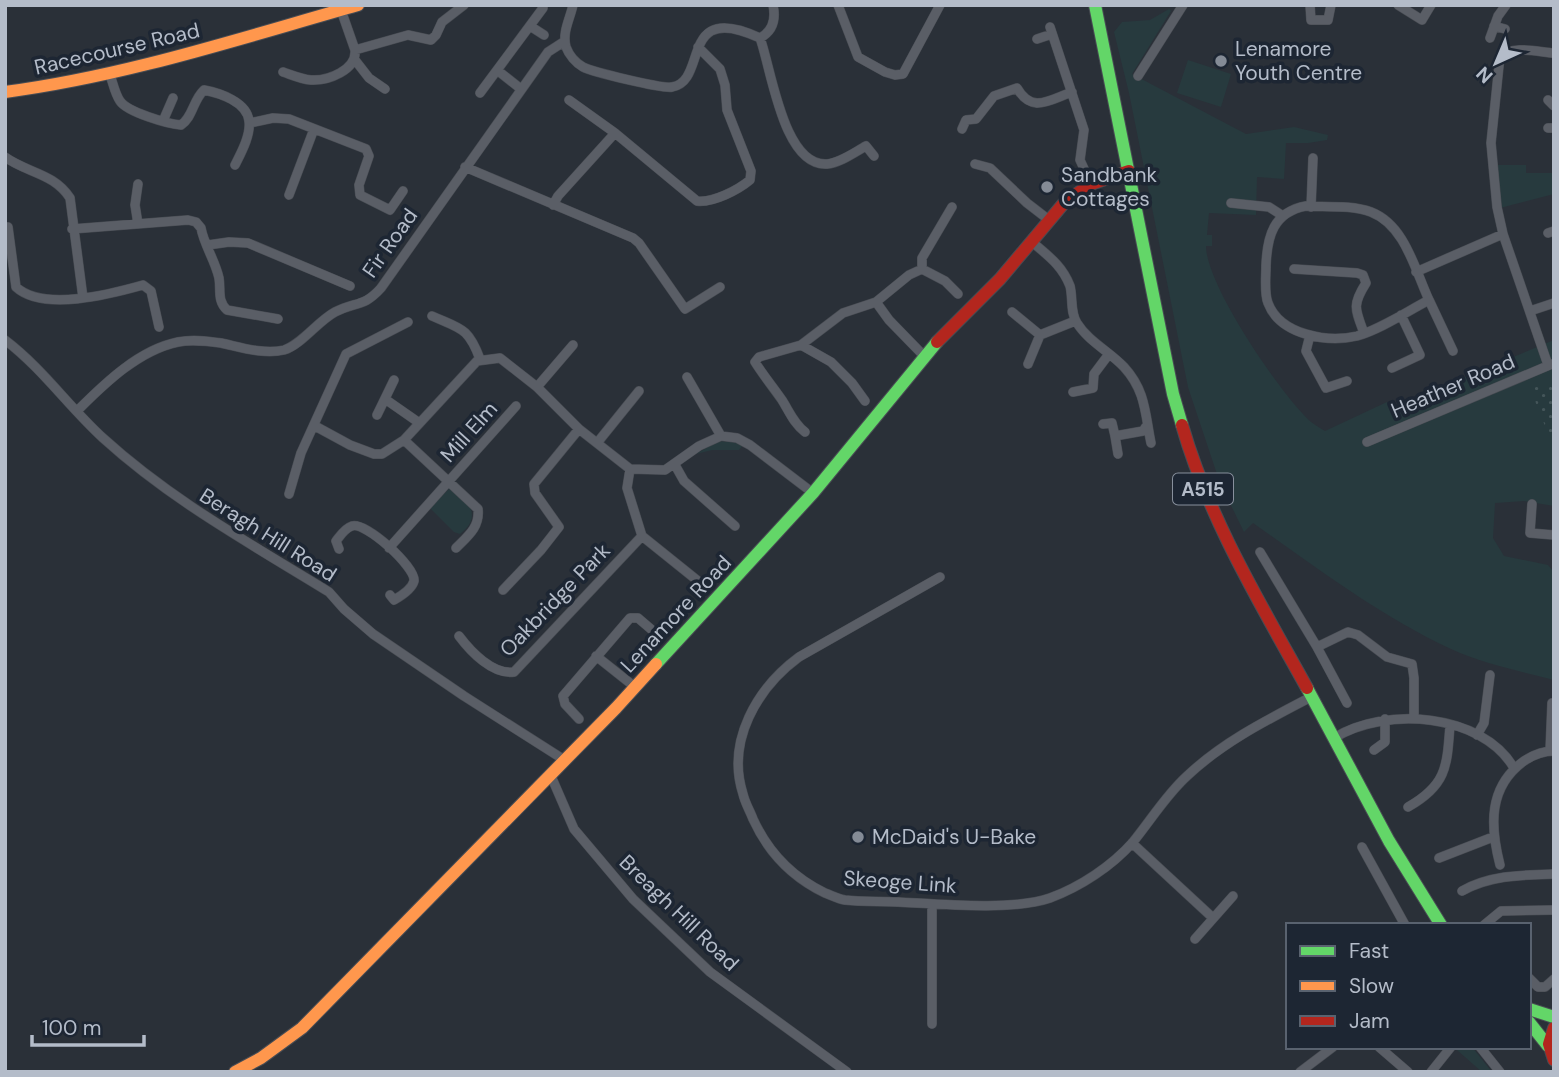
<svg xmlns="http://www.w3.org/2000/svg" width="1559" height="1077" viewBox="0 0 1559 1077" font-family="'DM Sans',sans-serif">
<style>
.grass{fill:#273a3e}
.park{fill:url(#park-dots)}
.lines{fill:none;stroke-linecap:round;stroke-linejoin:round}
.street-casing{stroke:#484c53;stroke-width:10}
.fast-casing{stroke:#484c53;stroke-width:14}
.slow-casing{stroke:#484c53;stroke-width:14}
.jam-casing{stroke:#484c53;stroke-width:14}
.street{stroke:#5a5e66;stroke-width:9}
.fast{stroke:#63d668;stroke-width:12}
.slow{stroke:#ff974d;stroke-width:12}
.jam{stroke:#b3261e;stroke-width:12}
.poi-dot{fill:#848b96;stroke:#1d2633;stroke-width:2.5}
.labels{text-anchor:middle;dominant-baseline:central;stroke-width:7;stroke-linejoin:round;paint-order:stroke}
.shield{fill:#1d2633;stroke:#878f9c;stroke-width:2}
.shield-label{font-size:19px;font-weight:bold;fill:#b4bcc9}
.street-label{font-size:21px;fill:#b4bcc9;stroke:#1d2633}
.poi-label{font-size:21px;fill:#b4bcc9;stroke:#1d2633;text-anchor:start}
</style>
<defs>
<pattern id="park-dots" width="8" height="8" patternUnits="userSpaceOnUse" patternTransform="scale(1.75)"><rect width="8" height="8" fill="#273a3e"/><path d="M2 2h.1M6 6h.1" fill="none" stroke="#445559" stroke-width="1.8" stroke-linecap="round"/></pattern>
</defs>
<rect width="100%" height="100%" fill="#2a3038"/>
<path class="grass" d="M1169,9L1171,11L1132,74L1246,134L1294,127L1328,135L1327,140L1308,143H1286L1284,179L1257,177L1256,215L1209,213L1207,235H1212V246H1206C1206,285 1281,395 1311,422C1315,425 1320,428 1325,431L1387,402L1391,408L1554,340V506L1524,501L1495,503L1493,538L1504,556L1548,565L1554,572V680C1520,671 1484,664 1451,649C1380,616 1317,568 1253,523L1244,532L1220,483L1188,387L1129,93L1114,32L1122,22L1150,20Z
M1188,60L1231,74L1221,107L1177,93Z
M1496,165H1526V173H1554V194L1500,208Z
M718,441L735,442L742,446L739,450H712L696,454Z
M449,489C469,499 483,517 460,534L454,532L430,508Z
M1459,1047H1472L1492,1072H1482L1457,1050Z"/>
<path class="park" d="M1554,381V441H1551L1530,388Z"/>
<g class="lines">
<g class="street-casing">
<path id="street" d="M573,5C570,19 562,32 566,47C569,55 576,63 583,67C593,72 662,89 672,87C709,81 678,0 760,38C771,67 783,167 827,164C840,163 855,152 866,146L874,156
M838,5L858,57L885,72L895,75L903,74L940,5
M1310,5L1311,20H1328L1331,5
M1398,5L1422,20L1431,5
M530,26L544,35
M1494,26L1505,29
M1050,27L1084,130L1080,160L1091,184
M760,38C773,31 776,19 773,5
M1490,38L1498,16L1506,5
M1037,39L1052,34
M355,50L408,35L431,40L436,35L442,22L464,5
M355,60L369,78L385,89
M497,70L521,89
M283,72C292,75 301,79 311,80C328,81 357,70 355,50L341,10
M110,75C113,83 115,94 120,101C127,112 168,124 181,125C193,117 193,100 204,90C220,93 247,102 249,121C251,135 241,153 235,165
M1138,76L1183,5
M480,93L543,8
M569,100L615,133L697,201C713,203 738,190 750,180L751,171L727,110L725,85L720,69L698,47
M1548,100L1554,106
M163,121L173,98
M250,123L273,118L289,119L366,149L369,156L359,185L360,195L390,210L403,191
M1548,128H1554
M962,129L966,120L976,119L994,96L1017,88C1032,114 1049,100 1072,92
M5,157C27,173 54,173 70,198L83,298
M975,164L990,168L1027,203L1049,220
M465,167L633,238L639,243L685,309L720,287
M289,195L314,129
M1231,203L1269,207L1283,216
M553,205L558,196L615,133
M1306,206C1326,207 1353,205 1371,212C1405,225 1415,270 1429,300C1406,312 1381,329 1357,336C1328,343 1280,335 1268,303C1264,293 1266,277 1266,266C1267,237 1273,212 1306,206Z
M1311,207L1313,158
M138,224L135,205L138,184
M8,227L16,287C43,312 111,294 143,285L151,291L159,327
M72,229L188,220L196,222L201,228C204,245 215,260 219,278C221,290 217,301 227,310L278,319
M1548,233L1554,231
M1031,241C1047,255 1062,265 1070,286C1073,297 1070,313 1077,323C1088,341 1110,352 1124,367C1146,391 1145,414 1151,443
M208,245L229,242L248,243L350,286
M922,269L945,281L958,294
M1294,269L1357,273L1363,275L1366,283C1352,305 1355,309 1364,333
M1416,272L1503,234
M1429,300L1453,351
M876,302L909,275L922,269V258L952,207
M1530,311L1554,303
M1012,312L1040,335L1075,321
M432,316C461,329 468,327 480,359
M1310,335L1306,351L1326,388L1347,381
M5,340C42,368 69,407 103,438C171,500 251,544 329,592L344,609L373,634L464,696L566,761
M801,345L831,362L852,383L865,401
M1028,364L1040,335
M1548,365L1503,234L1497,207L1491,143L1500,56C1513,45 1538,52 1554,53
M1392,368L1420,355L1401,315
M687,377L721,436
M537,387L573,345
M1073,392L1093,388L1094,374L1109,354
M385,399L418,422
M78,410C105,383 139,350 178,342C192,339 207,341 221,343C240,347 264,355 284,350C301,345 318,321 335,312C356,301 363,308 381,288L548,52L565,41
M377,415L394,380
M1103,424L1112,423L1115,436L1143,431L1147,425
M315,426L350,445L374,454H382L404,440L477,361L500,358L537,387L579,429L630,469L665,470L699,446L721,436L737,438L750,445L813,493
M805,432C794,424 789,411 782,400C773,387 763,375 755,362L759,357L801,345L843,313L876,302L889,320L924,356
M1115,436L1118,454
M404,440L478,509C480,527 468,536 456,548
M1367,442L1552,364
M597,443L639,391
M675,465L684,481L735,526
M289,494L301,453L346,354L408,322
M1532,504L1530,533L1554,535
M642,536L698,581
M389,548L516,406
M339,549L336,541C340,536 345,528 352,526C365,521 416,567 414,581C412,589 401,596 394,600L390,595
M1260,552L1317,647L1347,703
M940,577L799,657C757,688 726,741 743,794C745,803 750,811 753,819C768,852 792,877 825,893C831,895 838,899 845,900C862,902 880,901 898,902C938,904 1013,911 1050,898C1080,887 1112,866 1133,842C1151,820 1166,795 1187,776C1223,742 1267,720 1311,697
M503,590L541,550L559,527L535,493L534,484L579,429
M459,636C471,652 493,675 514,672L642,536L627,488L630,469
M1317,647L1348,632L1358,635L1387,657L1412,664L1414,678V718
M596,656L635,687
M579,719L565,704L563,696L630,618H638L659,636
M1477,735L1484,723L1490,675
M1334,738C1385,706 1482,713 1514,768
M1374,750L1385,742V719
M1550,751L1552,703
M551,776L574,829L633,899L710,972L847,1072
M1408,807C1447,785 1447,766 1450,725
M1132,843L1213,918
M1362,847L1405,925
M1439,858L1493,837
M1500,865C1490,826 1488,787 1524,761C1533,755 1542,751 1554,751
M1462,891C1490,875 1522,875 1554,874
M932,904V1024
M1484,925L1501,911L1554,910
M1195,939L1233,896
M1529,978L1538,987H1545L1554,979
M1379,1047L1408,1072
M1480,1047L1500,1072
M1300,1072L1333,1047
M1431,1072L1451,1047"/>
</g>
<g class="fast-casing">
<path id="fast" d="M1095,5L1173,394L1182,425
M656,664L813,493L937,342
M1307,688L1389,841L1441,925
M1529,1009L1554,1017
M1529,1022L1548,1046"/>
</g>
<g class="slow-casing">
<path id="slow" d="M5,92C126,76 241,38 358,5
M235,1072L261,1058L302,1028L616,708L656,664"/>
</g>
<g class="jam-casing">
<path id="jam" d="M937,342L1000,279L1064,203L1091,184L1129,171
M1182,425C1209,519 1260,603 1307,688
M1554,1028L1549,1044L1554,1060"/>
</g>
<use href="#street" class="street"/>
<use href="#fast" class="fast"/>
<use href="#slow" class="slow"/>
<use href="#jam" class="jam"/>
</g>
<g class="poi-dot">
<circle cx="1221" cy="61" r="7"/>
<circle cx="1047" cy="187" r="7"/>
<circle cx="858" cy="837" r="7"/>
</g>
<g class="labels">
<rect class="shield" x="1173" y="473.5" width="60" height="31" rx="5"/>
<g class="shield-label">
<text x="1203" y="489">A515</text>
</g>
<g class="street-label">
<text transform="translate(117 49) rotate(-13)">Racecourse Road</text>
<text transform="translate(390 243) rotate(-55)">Fir Road</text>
<text transform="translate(1453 386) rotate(-23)">Heather Road</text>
<text transform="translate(469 432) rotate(-48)">Mill Elm</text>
<text transform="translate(268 535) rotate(32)">Beragh Hill Road</text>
<text transform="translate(555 600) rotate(-46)">Oakbridge Park</text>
<text transform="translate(676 614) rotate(-47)">Lenamore Road</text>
<text transform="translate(900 882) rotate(4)">Skeoge Link</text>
<text transform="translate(679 913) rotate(44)">Breagh Hill Road</text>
</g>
<g class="poi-label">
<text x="1235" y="49">Lenamore<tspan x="1235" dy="24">Youth Centre</tspan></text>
<text x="1061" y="175">Sandbank<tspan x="1061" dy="24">Cottages</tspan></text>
<text x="872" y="837">McDaid's U-Bake</text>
</g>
</g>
<rect width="1559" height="1077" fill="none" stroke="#b4bcc9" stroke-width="14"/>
<rect x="1286" y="923" width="245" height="126" fill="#1d2633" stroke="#59626f" stroke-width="2"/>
<rect x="1300" y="946" width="35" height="10" fill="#63d668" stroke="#59626f" stroke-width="2"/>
<text x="1349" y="958" font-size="21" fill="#b4bcc9">Fast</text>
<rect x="1300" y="981" width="35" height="10" fill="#ff974d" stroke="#59626f" stroke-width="2"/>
<text x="1349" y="993" font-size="21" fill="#b4bcc9">Slow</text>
<rect x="1300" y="1016" width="35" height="10" fill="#b3261e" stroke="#59626f" stroke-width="2"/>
<text x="1349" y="1028" font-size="21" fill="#b4bcc9">Jam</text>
<g transform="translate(1496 63) rotate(224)" stroke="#1d2633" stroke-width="5" paint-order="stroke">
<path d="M0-5L12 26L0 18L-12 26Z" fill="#b4bcc9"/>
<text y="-10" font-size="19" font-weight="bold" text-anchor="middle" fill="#b4bcc9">N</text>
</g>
<path d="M32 1035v10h112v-10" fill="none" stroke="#b4bcc9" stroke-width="3.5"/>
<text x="42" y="1035" font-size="21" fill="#b4bcc9" stroke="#1d2633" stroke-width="5" paint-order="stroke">100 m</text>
</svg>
